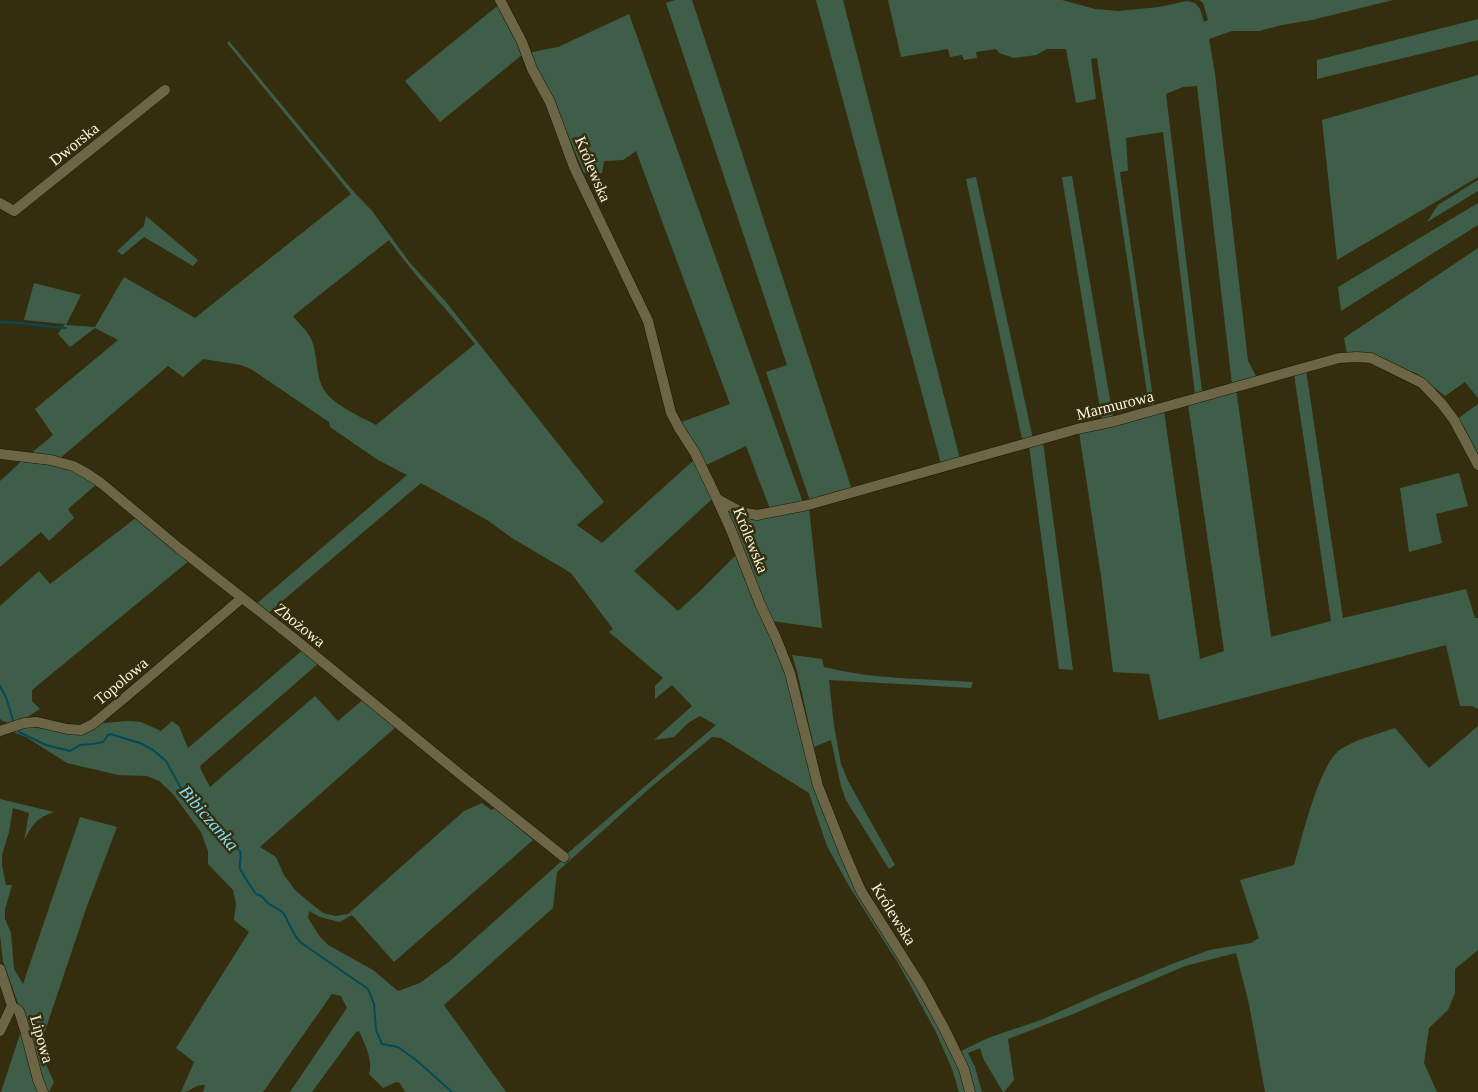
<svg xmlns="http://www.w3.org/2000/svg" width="1478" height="1092" viewBox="0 0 1478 1092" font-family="Georgia,serif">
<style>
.green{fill:#3f5e49;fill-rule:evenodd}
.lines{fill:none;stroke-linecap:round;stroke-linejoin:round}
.stream{stroke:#024b5b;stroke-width:2}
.minor-casing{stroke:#1c1600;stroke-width:11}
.minor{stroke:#6c6646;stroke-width:10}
.labels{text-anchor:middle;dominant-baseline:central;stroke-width:5;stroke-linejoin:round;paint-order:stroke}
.street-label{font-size:16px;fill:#f8f5e3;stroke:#342e0f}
.water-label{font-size:18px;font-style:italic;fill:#81e0fc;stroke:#342e0f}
</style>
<rect width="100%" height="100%" fill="#342e0f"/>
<path class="green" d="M675,0H692L852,490L810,501L766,372L787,365L666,3Z
M816,0H843L960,459L941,464Z
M888,0H1062L1095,9L1119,11L1159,7L1187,1L1195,3L1200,9L1204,22L1208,20L1203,3L1199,0H1393L1312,20L1282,25L1259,31H1232L1209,39L1215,74L1248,361L1257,378L1232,384L1197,86L1183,87L1166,94L1202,392L1195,394L1163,132L1126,138L1128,171L1120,172L1154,405L1149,406L1097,58L1091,59L1096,99L1076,103L1066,49H1047L1036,55L1014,58L999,53L996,49L976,52L977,58L964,60L962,55L950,57L948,49L901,57Z
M501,3L523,54L440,122L405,81Z
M629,14L803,503L770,509L746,446L704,466L679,423L730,404L636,151L623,160L604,161L602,173H584L560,116L530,54L533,52L558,47Z
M1478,19V40L1317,79V60Z
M229,41L353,191L372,211L410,263L446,302L604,502L577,525L602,543L695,459L713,498L634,571L678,611L701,590L738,553L787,675L833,837L955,1053L968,1092H959L952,1069L936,1032L898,963L849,886L827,846L809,793L721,738L712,737L650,788L557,872L553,908L444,1005L506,1092H405L400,1083L396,1082L383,1088L369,1074C373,1059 365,1045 359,1031L356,1032L312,1092H290L347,1008L341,996L332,994L263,1092H203L205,1085C193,1084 193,1092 181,1092L194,1062L176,1048L249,932L234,920L236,904L233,890L208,864V851L201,832L173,794L159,781L147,776L118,775L67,763L26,737L13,732L22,726L76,733L103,719L104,723L128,721L141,722L161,731L172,721L179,726L188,748L304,649L320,662L200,766L201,770L210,787L315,696L338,721L365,698L397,726L260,847L276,857L284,875L295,890L309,902L323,913L335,916L348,914L464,811L482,803L491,810L496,807L533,840L394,962L352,915L340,922L320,917L309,911L308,918L320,937L328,945L373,970L398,991L420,983L450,961L566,857L568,853L716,725L700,716L688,723L674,737L654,740L692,706L672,685L655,699V686L663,678L609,632L613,629L571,573L512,538L487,520L421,483L267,614L255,605L407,475L378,460L330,427L329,422L251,369L241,365L203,359L183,377L168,366L58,460L28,456L53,435L35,409L118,340L95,328L70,347L58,334L65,324L24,320L34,283L81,295L66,325L95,327L124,277L195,318L351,194L227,43ZM389,240C415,277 447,309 475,344L376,425C361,417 332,404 324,390C315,375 318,356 312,341C308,331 299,324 293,316Z
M1478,75V177L1337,260L1322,120Z
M1072,176L1113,417L1102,421L1062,177Z
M976,177L1033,439L1023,443L966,179Z
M1478,180V191L1427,222L1438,205Z
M1478,203V225L1341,311L1338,287Z
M146,216L198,260L193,266L144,237L122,255L117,251L144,226Z
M1478,248V398L1465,382L1445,396L1416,373L1347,354L1344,338Z
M1306,370L1343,618L1466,589L1475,618H1478V709L1472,706H1460L1446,645L1159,720L1149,674L1113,672L1101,576L1079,432L1164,411L1200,659L1224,651L1188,404L1236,389L1271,637L1331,621L1294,374Z
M1478,404V461L1456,420Z
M1043,442L1073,670L1059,669L1029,446Z
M24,459L56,464L98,483L68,509L74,518L49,541L41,532L0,567V481Z
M1459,473L1468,506L1436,514L1442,543L1409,552L1400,488Z
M809,508L822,628L772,621L726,512L730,509L741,515Z
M137,517L190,560L32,690V701L40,709C28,716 14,729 0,719V606L39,571L50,584Z
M792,655L822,659L824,667C872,679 924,679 973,682L971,688L829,680L834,726L841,764L848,781L895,865L889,869L846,800L841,786L831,740L814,747L797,671Z
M1478,726V950L1455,969V993L1448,1010L1429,1028L1424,1063L1437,1092H1265L1249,1004L1236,953L1185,966L1073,1014L1008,1039L1014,1080L1004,1092H1003L984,1060L980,1048L968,1053L975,1067L982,1092H973L959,1052L988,1038L1041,1020L1099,994L1172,964L1209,950L1251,943L1259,938L1240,880L1294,865C1302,839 1319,763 1341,749C1357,739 1377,734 1395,728L1429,768Z
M0,799L54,812C36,818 32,825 24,841L29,813L13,808L9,832L2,855V865L6,885H12L5,909V919L11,933L14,969L23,984L80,817L117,827L87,906L43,1037C41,1058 46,1064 54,1082L49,1092L42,1081L30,1036L3,962L0,935Z
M22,1028L41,1092H1Z"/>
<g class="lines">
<path class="stream" d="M0,322C22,322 44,327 66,328
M0,686L6,697L13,720
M19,732L46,745L70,751L80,745L93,744L103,742L108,735L110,734L140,743L153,750L166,761L184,794L207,822L240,851C242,858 239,862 240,868C241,872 253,890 256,894C265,897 262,898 268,903C273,908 280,908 284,914C290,924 292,933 300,942L368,989L374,1004L376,1030L382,1044L398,1047L416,1060L452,1092"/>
<g class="minor-casing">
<path id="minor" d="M500,0L522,42L532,69L550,102L574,167L648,321L671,413L679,428L695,453L717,499L731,530L760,604L776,638L790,673L818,786L844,852L861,891L921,986L944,1028L964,1069L970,1092
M0,203L14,211L165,90
M0,454L51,460L73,466L86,473L101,483L180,549L291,636L461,775L564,857
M717,499L741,512L757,515L808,505L1077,429L1115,421L1339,358L1357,357L1371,358L1422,383L1442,404L1454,420L1478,465
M0,731L24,723L37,722L67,729L81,730L93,724L128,695L242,598
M0,969L12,1006L19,1011L25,1030L38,1080L43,1092
M0,1031L12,1006"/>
</g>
<use href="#minor" class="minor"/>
</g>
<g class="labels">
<g class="street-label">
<text transform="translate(74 144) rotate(-39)">Dworska</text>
<text transform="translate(593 169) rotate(67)">Królewska</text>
<text transform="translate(1115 405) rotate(-14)">Marmurowa</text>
<text transform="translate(751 540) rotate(68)">Królewska</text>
<text transform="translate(300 625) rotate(39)">Zbożowa</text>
<text transform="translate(121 681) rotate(-40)">Topolowa</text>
<text transform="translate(894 914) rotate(58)">Królewska</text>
<text transform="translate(42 1039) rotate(74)">Lipowa</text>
</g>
<g class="water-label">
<text transform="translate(209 818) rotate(49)">Bibiczanka</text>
</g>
</g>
</svg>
